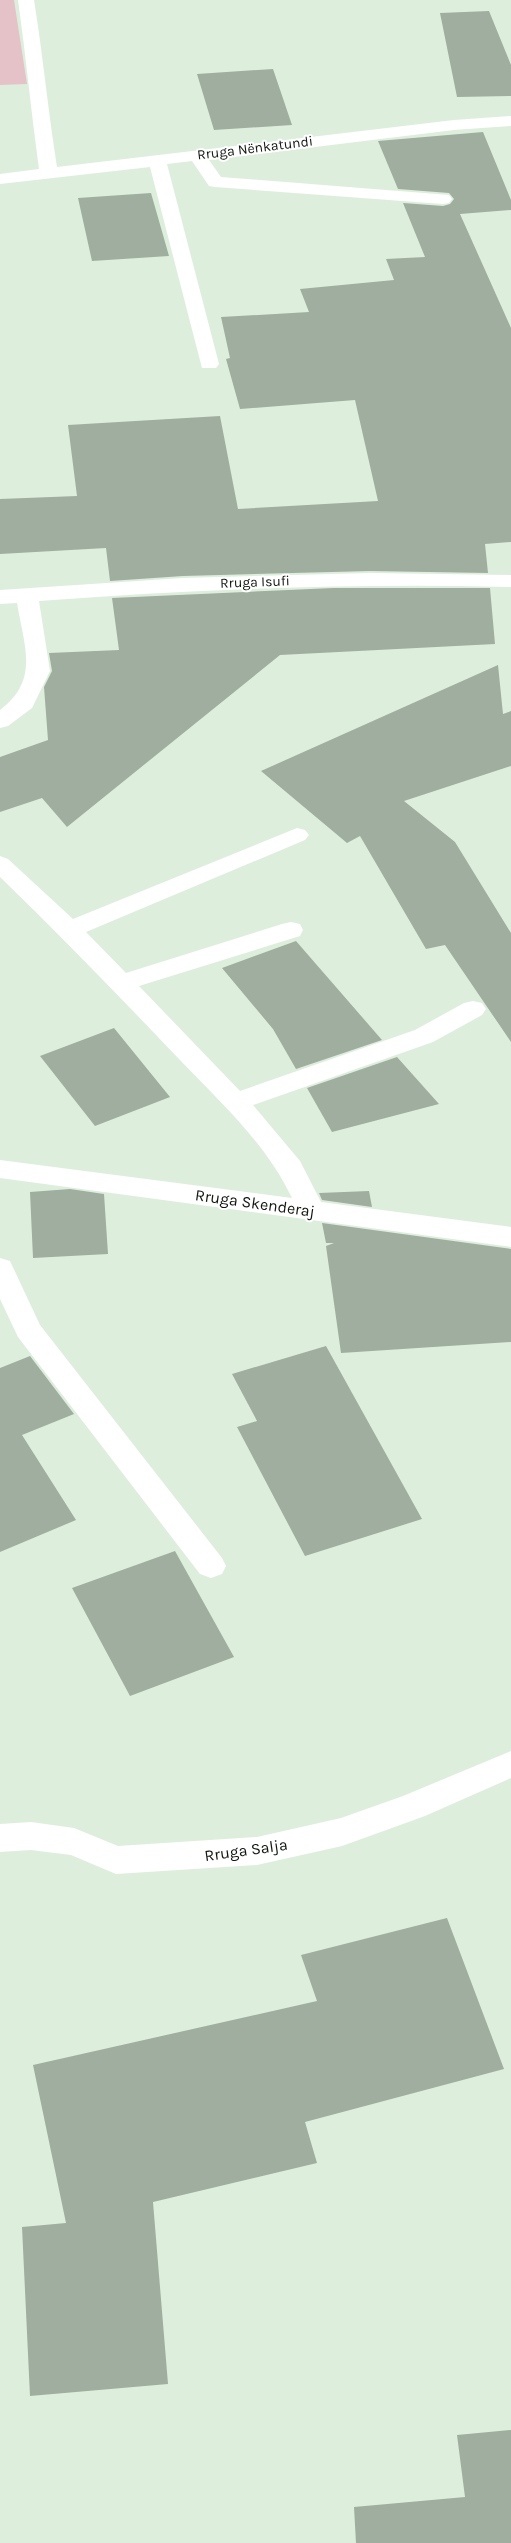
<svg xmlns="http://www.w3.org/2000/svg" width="511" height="2543" viewBox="0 0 511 2543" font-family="Karla,sans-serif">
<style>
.green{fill:#e4c2c8}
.building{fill:#9fae9e}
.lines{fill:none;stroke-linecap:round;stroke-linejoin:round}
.minor{fill:#fff;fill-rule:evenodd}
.labels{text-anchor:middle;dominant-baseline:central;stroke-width:4;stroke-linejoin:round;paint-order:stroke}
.far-street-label{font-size:14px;fill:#10150f;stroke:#fff}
.street-label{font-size:16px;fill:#10150f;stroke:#fff}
</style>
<rect width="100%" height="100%" fill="#deeedd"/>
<path class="green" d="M0,0H14L27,84L0,85Z"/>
<path class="building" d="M489,11L511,65V96L457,97L440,13Z
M273,69L292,125L214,130L197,74Z
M483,132L511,200V210L460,214L511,328V542L485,544L488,573L370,571L183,576L110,581L106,548L0,554V499L77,496L68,425L220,416L238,509L378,501L355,400L240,409L226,359L230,358L221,317L309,312L300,289L394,280L386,259L425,257L403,203L443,206L450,204L454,199L449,193L398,189L378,141Z
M151,193L169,256L92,261L78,198Z
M334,588H490L495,644L280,655L67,827L42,798L0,812V757L48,740L44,687L52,671L49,653L119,650L112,598Z
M498,665L503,714L511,711V766L404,801L455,842L511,933V1042L445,945L426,949L360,836L347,843L261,771Z
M296,941L382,1040L296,1069L273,1029L222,968Z
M114,1028L170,1097L95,1126L40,1056Z
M397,1057L439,1104L332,1132L307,1088Z
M70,1189L104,1194L108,1254L33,1258L30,1192Z
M369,1191L372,1207L322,1200L319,1193Z
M322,1223L511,1249V1342L341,1353L326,1246L334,1243H326Z
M326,1346L422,1519L305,1556L237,1427L257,1421L232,1374Z
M30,1356L74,1414L22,1435L76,1520L0,1552V1368Z
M175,1551L234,1657L130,1696L72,1588Z
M447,1918L504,2069L305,2122L317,2163L153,2202L168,2384L30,2396L22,2227L66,2223L33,2065L317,2001L301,1955Z
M511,2430V2543H356L354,2507L465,2497L457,2435Z"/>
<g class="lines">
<path class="minor" d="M18,0H34C43,56 48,111 57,167L454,120L511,116V126L454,130L209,160L221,177L449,195L452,199L449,203L443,204L215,187L209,186L192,161L167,164L219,364L216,368H202L150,167L0,184V174L39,169C31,112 26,56 18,0Z
M370,573L511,575V587C353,583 196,589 39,601L50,671L32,708L8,726L0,728V710C40,680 24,646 17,603L0,604V590L183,578Z
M297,828L305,830L309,835L305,840L86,932L126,973L282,924L291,922L300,924L303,930L300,936L139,986L240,1091L415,1030L464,1003L473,1001L482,1003L486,1009L482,1015L433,1042L253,1105L300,1161L321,1202L511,1227V1247L0,1178V1160L292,1198C266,1143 220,1102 178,1058C120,997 61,936 0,877V856L8,859L73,919Z
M0,1258L10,1261L40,1325L222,1558L226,1566L222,1574L211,1578L200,1574L18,1337L0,1299Z
M511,1751V1778L425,1816L342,1846L257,1865L116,1874L71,1855L31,1850L0,1852V1824L31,1822L74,1828L118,1846L257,1837L341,1818L403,1796Z"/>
</g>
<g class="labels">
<g class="far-street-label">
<text transform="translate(255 148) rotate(-7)">Rruga Nënkatundi</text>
<text transform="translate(255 582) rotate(-2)">Rruga Isufi</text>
</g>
<g class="street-label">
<text transform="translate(255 1203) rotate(8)">Rruga Skenderaj</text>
<text transform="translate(246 1850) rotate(-8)">Rruga Salja</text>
</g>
</g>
</svg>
